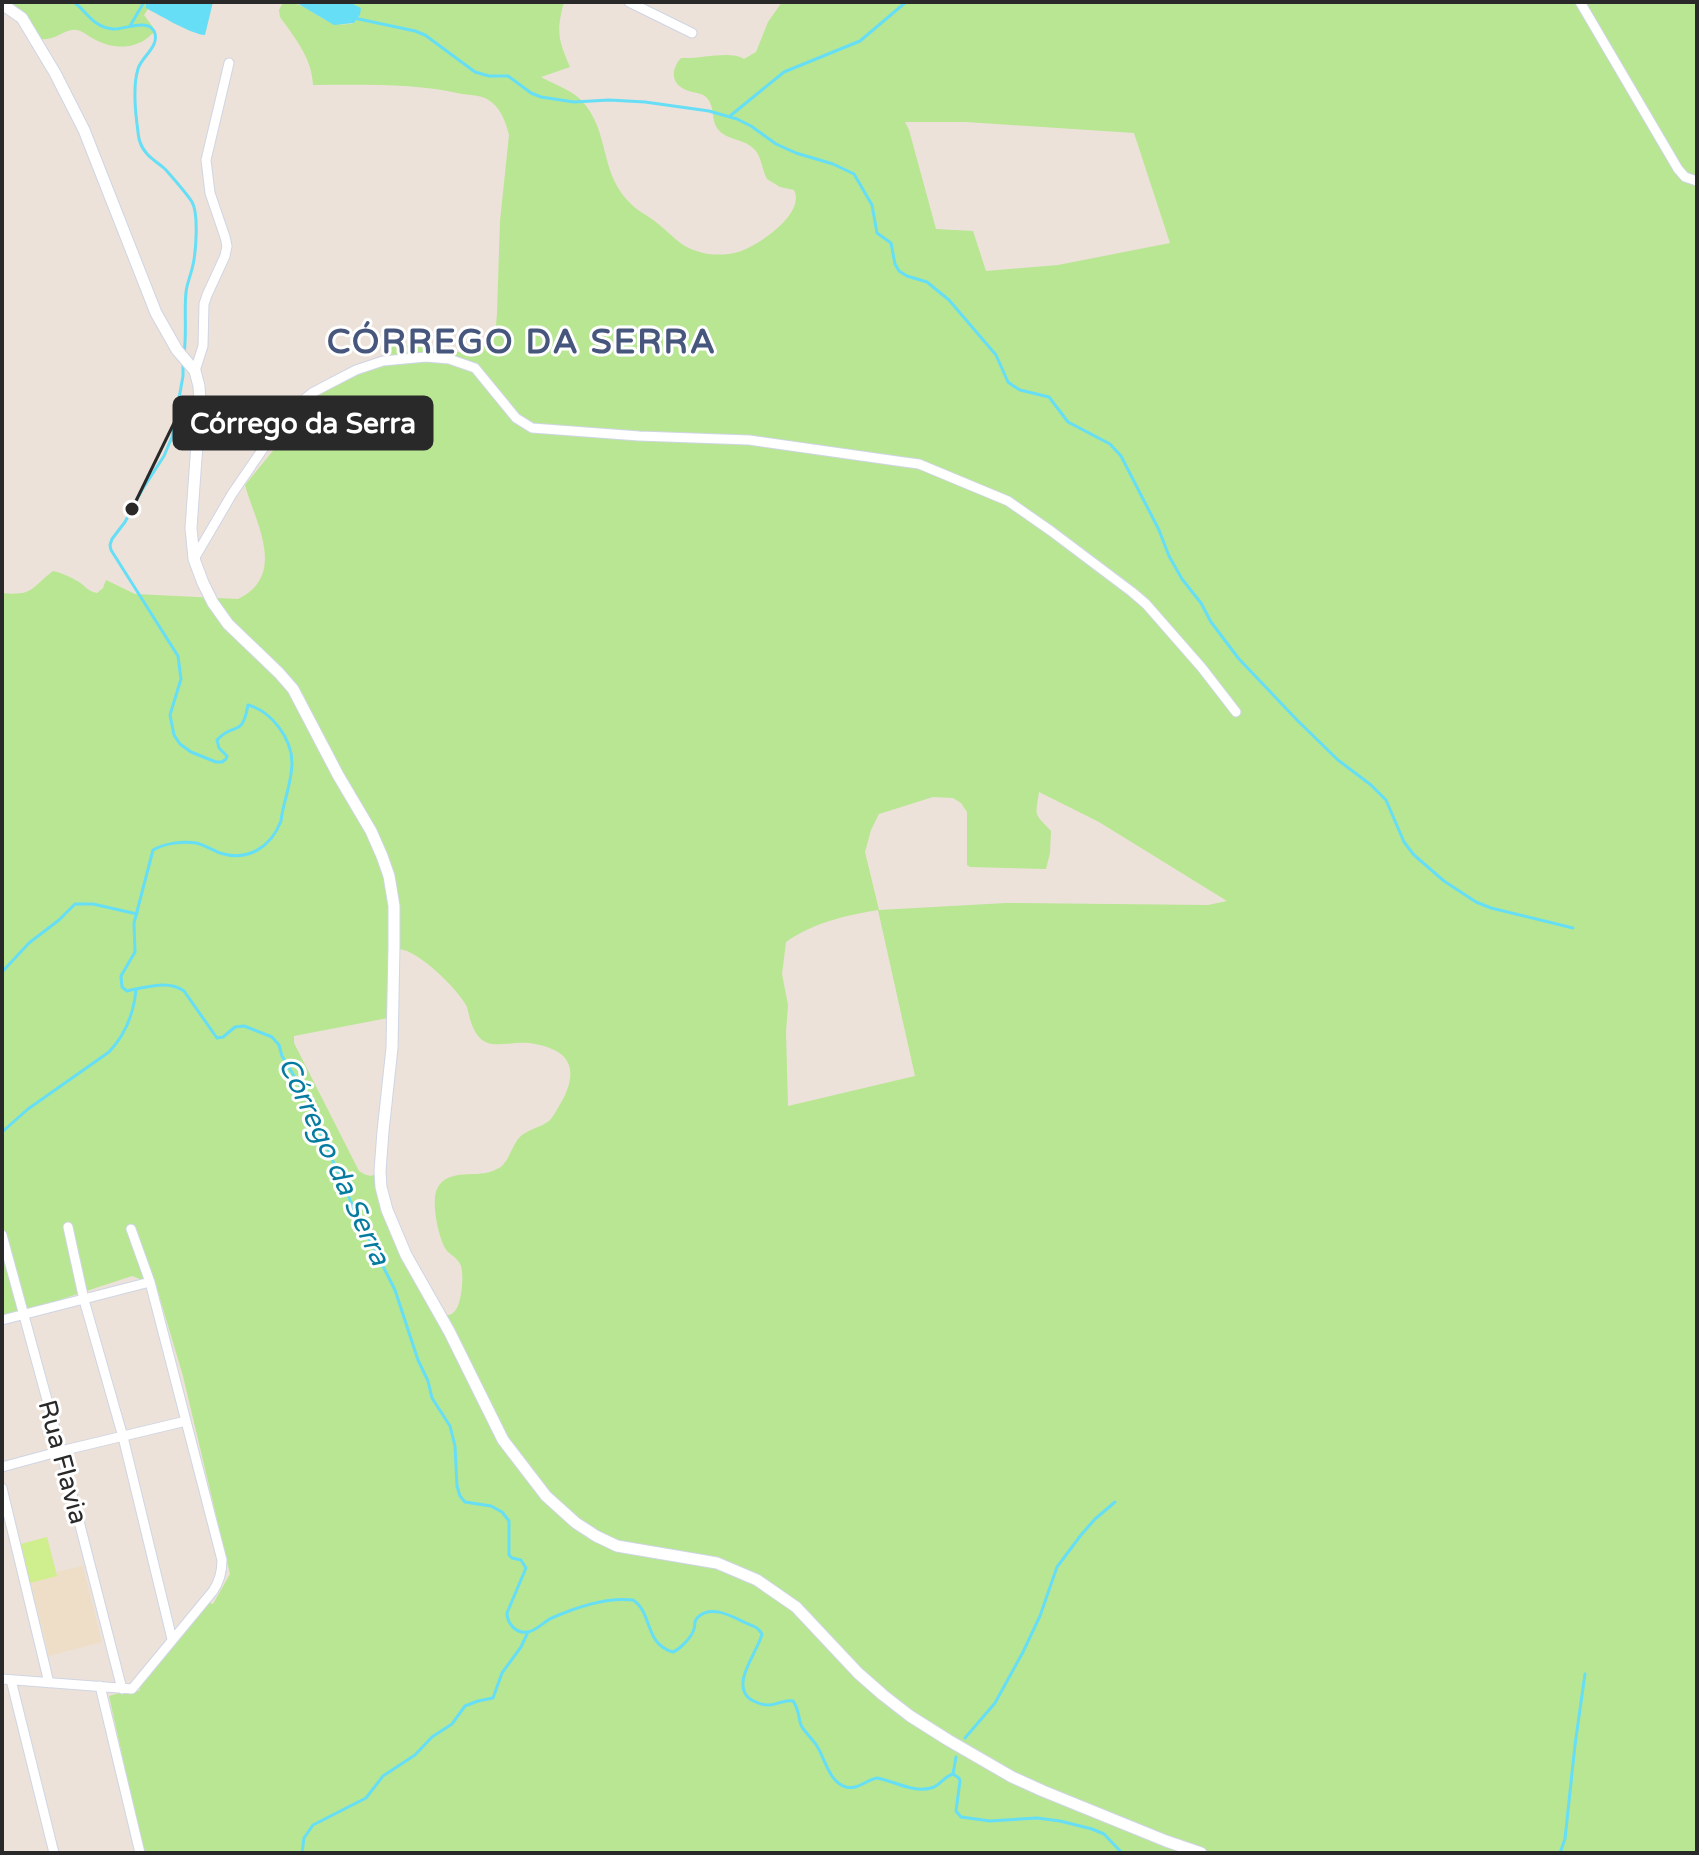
<svg xmlns="http://www.w3.org/2000/svg" width="1699" height="1855" viewBox="0 0 1699 1855" font-family="'Varela Round',sans-serif">
<style>
.education{fill:#efdec7}
.green{fill:#b8e692;fill-rule:evenodd}
.pitch{fill:#cfee8d}
.water{fill:#66def5}
.lines{fill:none;stroke-linecap:round;stroke-linejoin:round}
.stream{stroke:#66def5;stroke-width:3}
.minor-casing{stroke:#cfd5e3;stroke-width:11}
.tertiary-casing{stroke:#cfd5e3;stroke-width:13}
.minor{stroke:#fff;stroke-width:9}
.tertiary{stroke:#fff;stroke-width:11}
.labels{text-anchor:middle;dominant-baseline:central;stroke-width:6;stroke-linejoin:round;paint-order:stroke}
.street-label{font-size:26px;fill:#292929;stroke:#fff}
.water-label{font-size:28px;font-style:italic;fill:#067ba0;stroke:#fff}
.district-label{font-size:34px;font-weight:bold;letter-spacing:2px;fill:#47567c;stroke:#fff}
.leader{fill:none;stroke:#292929;stroke-width:3}
.callout-dot{fill:#292929;stroke:#fff;stroke-width:3}
.callout{fill:#292929;stroke:#292929;stroke-width:3}
.callout-label{font-size:28px;text-anchor:middle;font-weight:bold;fill:#fff}
</style>
<rect width="100%" height="100%" fill="#ece2d9"/>
<path class="education" d="M47,1537L56,1572L83,1566L102,1642L49,1656L21,1544Z"/>
<path class="green" d="M3,2H146V7L148,9L144,15L153,27V33C137,50 114,50 94,39C88,36 83,31 77,30C64,28 57,41 40,39Z
M283,2C313,2 322,31 354,23L360,15V8L349,2H564C556,32 558,39 570,67L541,77C557,86 576,91 587,107C610,139 600,175 632,205C639,212 649,216 657,223C676,238 681,249 708,254C718,255 728,255 738,252C758,246 806,214 794,190L780,187L767,179C762,170 762,158 755,150C745,138 726,141 717,128C711,119 715,107 707,98C700,91 693,94 684,89C670,82 672,68 681,58C701,59 730,50 744,59L756,52L768,22L782,2H1697V1853H144L109,1696L130,1690L139,1691L148,1666L207,1602L213,1604L230,1574L183,1376L156,1285L132,1276L41,1306L2,1315V593C33,596 30,589 53,571C62,573 71,577 79,582C86,587 88,591 97,593L103,588L106,580L135,594L238,599C288,575 255,522 245,485L321,392L388,360L391,353L390,343L458,352L467,351L483,343L496,326L497,313L500,221L509,135C506,122 500,106 487,99C480,95 470,95 462,94C414,83 363,85 313,85C312,58 295,38 280,17L279,10ZM905,122H966L1134,133L1170,243L1058,265L986,271L973,231L936,229L909,130ZM1039,792L1099,822L1227,901L1208,905L1006,903L879,910L865,852L871,830L879,814L933,797L953,798L961,803L967,812V865L970,867L1046,869L1050,853L1051,831C1034,813 1035,818 1039,792ZM878,910L915,1076L788,1106L786,1032L788,1005L782,974L786,942C812,923 847,915 878,910ZM399,949C418,950 459,990 467,1007C468,1011 469,1015 470,1019C481,1056 502,1041 529,1043C538,1044 550,1047 558,1052C579,1065 569,1090 559,1106C556,1111 553,1117 549,1121C541,1127 530,1129 522,1135C511,1144 510,1163 497,1169C479,1180 448,1166 437,1189C431,1202 438,1235 445,1248C449,1255 458,1257 461,1266C464,1275 462,1306 454,1312C450,1316 449,1315 443,1315L382,1200L379,1172C371,1178 367,1176 359,1171L294,1043V1036L393,1017Z"/>
<path class="pitch" d="M47,1537L57,1576L30,1583L21,1544Z"/>
<path class="water" d="M146,2H213L205,35C193,35 159,15 146,8Z
M295,2H349L361,8L360,15L354,23L334,25Z"/>
<g class="lines">
<path class="stream" d="M74,2C88,13 93,27 113,29C124,30 147,18 154,31C161,46 141,57 138,69C133,85 135,108 137,124C138,130 138,137 140,142C144,155 156,161 165,169C172,177 187,194 192,202C199,214 196,255 192,269C190,277 187,284 186,292C184,312 187,332 184,354
M354,18L415,31L425,35L475,72L489,76H508L531,93L541,97L574,102L609,100L645,102L709,111L737,119L751,126L776,144L796,153L833,164L854,174L872,205L877,233L891,243L895,264L899,271L907,276L927,282L949,300L996,355L1008,382L1012,385L1020,390L1049,397L1068,422L1110,444L1121,456L1159,530L1169,556L1182,579L1201,603L1211,622L1239,659L1298,721L1338,760L1371,785L1386,800L1404,842L1414,855L1444,881L1476,902L1491,908L1573,928
M130,26L144,2
M730,116L784,72L860,41L906,2
M183,361V376L172,437L164,456L142,490L125,522L112,539L110,545L111,550L178,656L181,679L170,715L174,735L180,744L191,752L216,762H222L226,759L227,756L219,748L217,740C234,721 242,739 248,705C271,711 292,738 292,763C292,783 283,802 281,821C271,847 248,862 220,853C212,850 205,845 196,843C183,841 165,843 153,850L134,923L135,952L121,976L122,987L127,991C145,987 169,980 184,991L217,1038L223,1037L235,1027L244,1026L272,1037L279,1045L282,1056L299,1084L354,1209L395,1290L418,1360L428,1381L432,1398L450,1426L455,1446L457,1486L460,1496L465,1502L491,1506L502,1512L509,1521V1555L512,1558L521,1560L526,1568L507,1613C507,1622 515,1634 527,1632C536,1632 545,1620 554,1617C577,1607 608,1597 633,1600C653,1613 644,1644 673,1652C680,1649 692,1637 694,1629C696,1623 693,1622 698,1617C712,1604 733,1617 746,1623C754,1627 757,1626 762,1634C758,1652 730,1684 750,1699C755,1702 762,1705 768,1705C778,1705 784,1699 793,1701C799,1709 798,1716 801,1725C805,1733 812,1738 817,1746C825,1759 829,1782 846,1787C858,1790 866,1780 877,1778C894,1781 913,1793 931,1788C940,1786 943,1777 953,1774
M2,972L29,943L59,920L75,904H93L137,914
M2,1132L28,1109L109,1052C125,1035 134,1013 136,989
M965,1738L995,1703L1023,1652L1040,1616L1057,1567L1081,1535L1095,1519L1115,1502
M953,1774L959,1778L960,1781L956,1811L961,1817L990,1821L1037,1818L1060,1821L1092,1829L1104,1834L1122,1853
M953,1774L956,1757
M302,1853L304,1838L313,1825L366,1798L383,1776L415,1755L432,1737L452,1724L465,1706L478,1701L493,1698L502,1673L521,1647L528,1632
M1560,1853L1565,1839L1575,1745L1585,1674"/>
<g class="minor-casing">
<path id="minor" d="M629,2L692,33
M1580,2L1678,169L1685,177L1697,181
M195,371L203,346L204,304L207,295L225,256L227,246L225,237L210,193L206,160L229,63
M194,559L232,494L271,437L293,409L312,393L329,384L356,370L383,361L426,357L449,359L475,368L516,418L532,428L639,436L749,440L904,462L919,464L1008,501L1051,531L1132,592L1146,604L1202,668L1236,712
M68,1227L84,1300L123,1437L172,1639
M2,1235L61,1451L122,1689
M2,1320L150,1282
M2,1467L61,1451L186,1421
M2,1488L49,1683
M2,1679L132,1689L213,1591C220,1581 222,1572 222,1560L150,1282L131,1229
M11,1680L54,1853
M100,1686L140,1853"/>
</g>
<g class="tertiary-casing">
<path id="tertiary" d="M2,4L22,18L55,73L84,130L156,313L177,350L195,371L199,386L200,402L191,528L194,559L203,583L213,603L228,624L279,673L293,689L338,775L371,831L382,856L389,876L394,906V947L392,1048L383,1131L380,1171L381,1187L387,1210L406,1255L449,1331L503,1440L546,1496L576,1523L596,1536L617,1546L717,1563L757,1580L796,1607L858,1673L883,1695L910,1716L948,1740L1012,1777L1043,1791L1166,1841L1201,1853"/>
</g>
<use href="#minor" class="minor"/>
<use href="#tertiary" class="tertiary"/>
</g>
<g class="labels">
<g class="street-label">
<text transform="translate(63 1462) rotate(75)">Rua Flavia</text>
</g>
<g class="water-label">
<text transform="translate(334 1161) rotate(65)">Córrego da Serra</text>
</g>
<g class="district-label">
<text x="522" y="342">CÓRREGO DA SERRA</text>
</g>
</g>
<path class="leader" d="M132 509L174 423"/>
<circle class="callout-dot" cx="132" cy="509" r="8"/>
<rect class="callout" x="174" y="397" width="258" height="52" rx="8"/>
<g class="callout-label">
<text x="303" y="433">Córrego da Serra</text>
</g>
<rect width="1699" height="1855" fill="none" stroke="#292929" stroke-width="8"/>
</svg>
